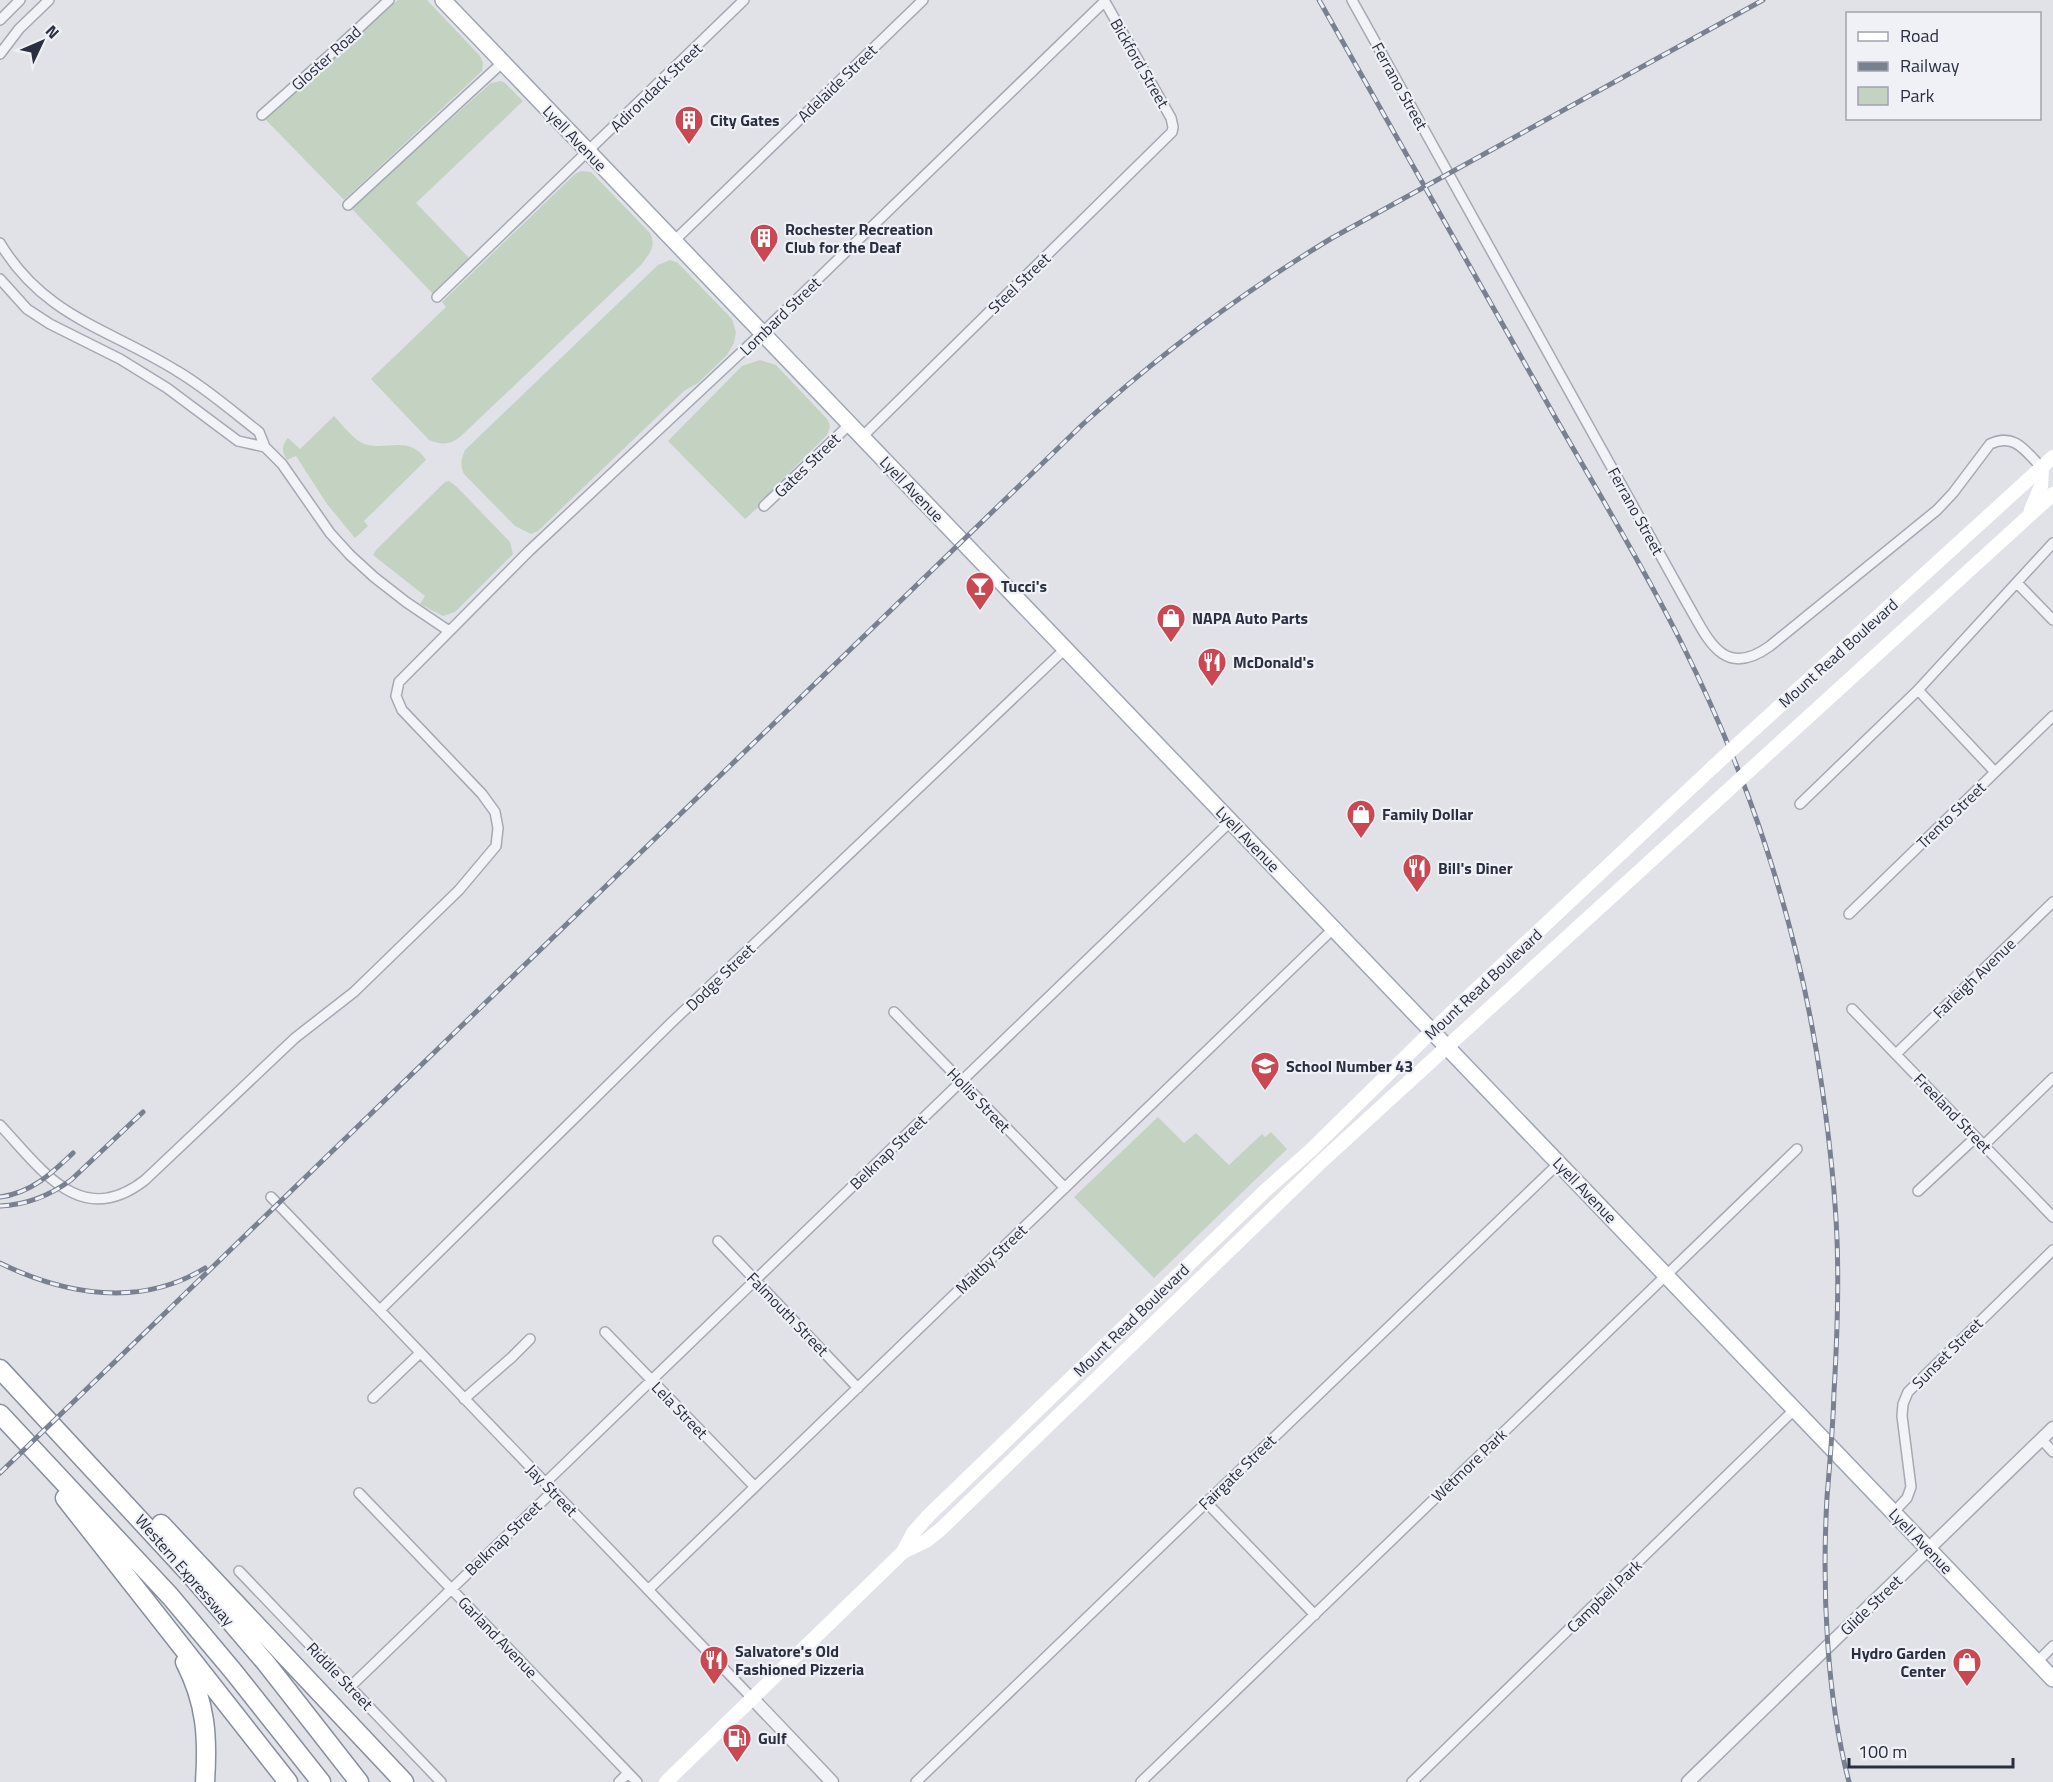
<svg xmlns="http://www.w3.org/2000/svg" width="2053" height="1782" viewBox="0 0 2053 1782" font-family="'Titillium Web',sans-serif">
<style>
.green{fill:#c4d2c1}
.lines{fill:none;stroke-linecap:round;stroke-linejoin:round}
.minor-casing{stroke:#a5a9b2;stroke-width:12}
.tertiary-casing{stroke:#a5a9b2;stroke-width:15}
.primary-casing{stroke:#9fa6b4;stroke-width:18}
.motorway-casing{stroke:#878f9e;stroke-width:21}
.minor{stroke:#f2f3f7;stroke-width:9}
.tertiary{stroke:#f2f3f7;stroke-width:12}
.secondary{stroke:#fff;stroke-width:14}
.primary{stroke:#fff;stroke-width:15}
.motorway{stroke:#fff;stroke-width:18}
.rail-casing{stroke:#798191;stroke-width:5}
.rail{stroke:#eff1f6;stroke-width:3;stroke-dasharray:9;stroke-linecap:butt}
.secondary-bridge{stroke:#fff;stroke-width:14}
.labels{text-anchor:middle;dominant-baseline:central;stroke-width:4.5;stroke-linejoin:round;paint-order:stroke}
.street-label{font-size:16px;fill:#292f3f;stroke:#eff1f6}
.poi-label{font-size:16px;font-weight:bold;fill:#292f3f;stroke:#eff1f6;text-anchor:start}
</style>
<rect width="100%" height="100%" fill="#e0e2e8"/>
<path class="green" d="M398,0H427L480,56L483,63L482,71L344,200L265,119Z
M501,81L505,83L523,101L416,203L470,259L433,294L351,208L491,83Z
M581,171L591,172L650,233C657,247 649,254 641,265L460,437C449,445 442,445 429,440L371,379L446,307L442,302L575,174Z
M670,260L678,263L732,319L736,332L734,343L727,355L698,383L684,391L538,531L531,534L515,526L464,474C460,465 461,459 465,450L658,265Z
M760,360L776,365L828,420L830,427L827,435L760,502L762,504L745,519L668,441L742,366Z
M334,416C342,424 352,438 362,443C385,453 408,433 426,460L364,521L368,526L355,538L327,504L296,456L287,460C282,453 281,445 288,438L300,449Z
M449,481L456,486L510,542L513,554L455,612L443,616L420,604L425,596L373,555L377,549L445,482Z
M1158,1117L1184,1143L1196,1133L1229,1165L1262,1134L1265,1137L1271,1132L1287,1149L1154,1278L1074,1197Z"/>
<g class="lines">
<g class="minor-casing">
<path id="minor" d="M1352,0L1687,603C1708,639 1723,680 1770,646L1937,510L1953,493L1990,444C2015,432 2026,452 2042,468
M0,20L20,0
M0,54L19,29L49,0
M262,115L333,52L389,0
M348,205L503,62
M674,241L923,0
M0,243C44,317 110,329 177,371C206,388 232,411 259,432L265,447
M0,279L27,309L50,324L120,359L167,388L238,441L265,447L282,464L330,533L350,555L374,577L406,602L449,631
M437,297L744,0
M862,437L1172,132L1173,127L1171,118L1104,0
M764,506L850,424
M2017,583L2053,620
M1918,690L1995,772
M1800,804L1918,690L2053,543
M1849,914L2053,716
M1852,1009L2053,1217
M894,1012L1065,1188
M1896,1054L2053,902
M0,1125C42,1170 81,1230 145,1180L295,1038L354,992L459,890L496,846L498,828L495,812L482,794L402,710L396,696L399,682L529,551L762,333L1105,1
M1984,1145L2053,1078
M1918,1191L1976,1137
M271,1197L752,1698
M718,1241L858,1388
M380,1310L670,1024L1065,649
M605,1332L755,1487
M373,1398L420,1353
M464,1399L511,1358L530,1339
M2041,1439L2053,1452
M545,1483L1231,821
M359,1493L637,1782
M1206,1502L1315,1615
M1894,1512L1907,1498L1911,1487L1902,1416L1903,1404L1908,1392L2053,1250
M239,1571L441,1782
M648,1590L1334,928
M2037,1662L2053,1646
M350,1687L553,1491
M619,1782L628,1773
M916,1782L1559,1163
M1141,1782L1797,1149
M1412,1782L1795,1409"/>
</g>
<g class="tertiary-casing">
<path id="tertiary" d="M752,1698L832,1782
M1688,1782L2053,1428"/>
</g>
<g class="primary-casing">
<path id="primary" d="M443,0L2053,1679"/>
</g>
<g class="motorway-casing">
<path id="motorway" d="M0,1369L189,1573L266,1663L359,1782
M0,1414L170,1596L233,1671L321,1782
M65,1498L288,1782
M161,1524L404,1782
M185,1662C206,1703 208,1737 205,1782"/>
</g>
<use href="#minor" class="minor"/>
<use href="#tertiary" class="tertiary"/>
<path class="secondary" d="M2031,510L2041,486L2042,468
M1738,744L2053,457
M1749,771L2053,494
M903,1552L913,1533L929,1515L1267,1189L1311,1150L1432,1031L1713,767
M666,1782L903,1552L926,1541L941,1529L1322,1161L1724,794"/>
<use href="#primary" class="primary"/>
<use href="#motorway" class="motorway"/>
<g class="rail-casing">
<path id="rail" d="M1319,0C1396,136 1473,272 1550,408C1594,486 1641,562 1681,642C1751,781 1800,932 1822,1087C1829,1137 1835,1188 1837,1239C1839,1290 1837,1341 1834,1392C1833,1427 1830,1462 1827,1497C1822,1586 1826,1695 1849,1782
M0,1197C31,1193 51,1174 73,1153
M0,1206C27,1205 49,1196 71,1180L143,1112
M0,1263C65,1295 141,1308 205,1268
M0,1473L1083,424C1160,354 1243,292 1332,238L1763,0"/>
</g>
<use href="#rail" class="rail"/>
<path class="secondary-bridge" d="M1713,767L1738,744
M1724,794L1749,771"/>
</g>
<defs>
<g id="building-pin" transform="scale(1.5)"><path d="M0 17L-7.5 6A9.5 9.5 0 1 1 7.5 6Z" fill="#ca4852" stroke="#eff1f6"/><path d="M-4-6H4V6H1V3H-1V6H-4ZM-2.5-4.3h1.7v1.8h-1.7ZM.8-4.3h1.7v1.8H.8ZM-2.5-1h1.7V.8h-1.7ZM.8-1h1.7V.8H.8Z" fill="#fff"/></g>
<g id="bar-pin" transform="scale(1.5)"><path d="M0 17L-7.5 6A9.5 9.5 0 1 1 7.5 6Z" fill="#ca4852" stroke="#eff1f6"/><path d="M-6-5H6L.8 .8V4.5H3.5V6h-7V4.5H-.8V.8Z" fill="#fff"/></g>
<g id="shop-pin" transform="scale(1.5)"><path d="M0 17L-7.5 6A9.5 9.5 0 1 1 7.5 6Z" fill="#ca4852" stroke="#eff1f6"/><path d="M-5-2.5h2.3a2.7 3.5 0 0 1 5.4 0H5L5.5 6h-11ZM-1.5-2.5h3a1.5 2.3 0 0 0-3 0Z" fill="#fff"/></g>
<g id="restaurant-pin" transform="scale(1.5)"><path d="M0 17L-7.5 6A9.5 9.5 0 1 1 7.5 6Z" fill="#ca4852" stroke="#eff1f6"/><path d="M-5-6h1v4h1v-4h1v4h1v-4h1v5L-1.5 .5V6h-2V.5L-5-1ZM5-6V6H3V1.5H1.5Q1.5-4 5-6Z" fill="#fff"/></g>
<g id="school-pin" transform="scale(1.5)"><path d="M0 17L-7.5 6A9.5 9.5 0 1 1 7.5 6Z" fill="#ca4852" stroke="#eff1f6"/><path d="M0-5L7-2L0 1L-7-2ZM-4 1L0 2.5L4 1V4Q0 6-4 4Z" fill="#fff"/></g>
<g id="fuel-pin" transform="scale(1.5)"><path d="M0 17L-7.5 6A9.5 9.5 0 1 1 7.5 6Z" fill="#ca4852" stroke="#eff1f6"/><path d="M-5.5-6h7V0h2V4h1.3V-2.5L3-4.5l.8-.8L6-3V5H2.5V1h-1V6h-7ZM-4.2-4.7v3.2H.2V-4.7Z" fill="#fff"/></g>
</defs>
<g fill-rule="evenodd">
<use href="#building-pin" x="689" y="120"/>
<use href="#building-pin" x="764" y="238"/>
<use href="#bar-pin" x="980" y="586"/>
<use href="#shop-pin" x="1171" y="618"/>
<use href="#restaurant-pin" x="1212" y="662"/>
<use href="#shop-pin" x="1361" y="814"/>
<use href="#restaurant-pin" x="1417" y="868"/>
<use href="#school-pin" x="1265" y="1066"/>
<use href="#restaurant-pin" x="714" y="1660"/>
<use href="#shop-pin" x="1967" y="1662"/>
<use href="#fuel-pin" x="737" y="1738"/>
</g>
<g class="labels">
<g class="street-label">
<text transform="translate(326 58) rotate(-42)">Gloster Road</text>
<text transform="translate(1140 63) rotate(60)">Bickford Street</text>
<text transform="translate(837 83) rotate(-44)">Adelaide Street</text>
<text transform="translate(1400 86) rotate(61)">Ferrano Street</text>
<text transform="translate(656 87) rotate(-44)">Adirondack Street</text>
<text transform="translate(575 138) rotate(46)">Lyell Avenue</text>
<text transform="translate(1019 283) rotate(-44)">Steel Street</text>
<text transform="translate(780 316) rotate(-44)">Lombard Street</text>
<text transform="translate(807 465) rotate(-44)">Gates Street</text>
<text transform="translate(912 489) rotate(46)">Lyell Avenue</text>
<text transform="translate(1636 511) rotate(61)">Ferrano Street</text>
<text transform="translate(1838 653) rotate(-42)">Mount Read Boulevard</text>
<text transform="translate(1951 815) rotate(-44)">Trento Street</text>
<text transform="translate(1248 839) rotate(46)">Lyell Avenue</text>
<text transform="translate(720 977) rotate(-44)">Dodge Street</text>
<text transform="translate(1974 978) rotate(-44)">Farleigh Avenue</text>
<text transform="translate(1483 984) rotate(-43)">Mount Read Boulevard</text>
<text transform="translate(979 1100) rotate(46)">Hollis Street</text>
<text transform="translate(1953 1113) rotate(46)">Freeland Street</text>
<text transform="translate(888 1152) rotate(-44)">Belknap Street</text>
<text transform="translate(1585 1190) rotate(46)">Lyell Avenue</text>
<text transform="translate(991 1259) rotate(-44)">Maltby Street</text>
<text transform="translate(788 1314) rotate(46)">Falmouth Street</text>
<text transform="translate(1131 1320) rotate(-44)">Mount Read Boulevard</text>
<text transform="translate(1947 1353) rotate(-45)">Sunset Street</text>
<text transform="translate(680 1410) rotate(46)">Lela Street</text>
<text transform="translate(1469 1465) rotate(-44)">Wetmore Park</text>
<text transform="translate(1237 1472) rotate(-44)">Fairgate Street</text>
<text transform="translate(552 1490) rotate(46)">Jay Street</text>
<text transform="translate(503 1538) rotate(-44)">Belknap Street</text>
<text transform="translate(1921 1541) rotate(46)">Lyell Avenue</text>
<text transform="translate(185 1570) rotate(49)">Western Expressway</text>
<text transform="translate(1604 1596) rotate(-44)">Campbell Park</text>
<text transform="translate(1871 1605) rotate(-44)">Glide Street</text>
<text transform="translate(498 1637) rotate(46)">Garland Avenue</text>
<text transform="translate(340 1676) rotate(46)">Riddle Street</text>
</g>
<g class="poi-label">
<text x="710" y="120">City Gates</text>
<text x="785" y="229">Rochester Recreation<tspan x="785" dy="18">Club for the Deaf</tspan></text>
<text x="1001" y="586">Tucci's</text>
<text x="1192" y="618">NAPA Auto Parts</text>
<text x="1233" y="662">McDonald's</text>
<text x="1382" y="814">Family Dollar</text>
<text x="1438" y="868">Bill's Diner</text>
<text x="1286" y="1066">School Number 43</text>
<text x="735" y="1651">Salvatore's Old<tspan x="735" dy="18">Fashioned Pizzeria</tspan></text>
<text x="1946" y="1653" text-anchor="end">Hydro Garden<tspan x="1946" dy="18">Center</tspan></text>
<text x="758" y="1738">Gulf</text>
</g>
</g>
<rect x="1846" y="12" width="195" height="108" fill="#eff1f6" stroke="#a0a3ad" stroke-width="1.5"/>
<rect x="1858" y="32" width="30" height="9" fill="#ffffff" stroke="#a0a3ad" stroke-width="1.5"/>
<text x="1900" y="42" font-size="18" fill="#292f3f">Road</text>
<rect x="1858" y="62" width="30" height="9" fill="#798191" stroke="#a0a3ad" stroke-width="1.5"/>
<text x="1900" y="72" font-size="18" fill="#292f3f">Railway</text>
<rect x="1858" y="87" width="30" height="18" fill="#c4d2c1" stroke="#a0a3ad" stroke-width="1.5"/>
<text x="1900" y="102" font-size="18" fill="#292f3f">Park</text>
<g transform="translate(42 42) rotate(46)" stroke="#eff1f6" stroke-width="4.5" paint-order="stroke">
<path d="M0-4.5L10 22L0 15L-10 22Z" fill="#292f3f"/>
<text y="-9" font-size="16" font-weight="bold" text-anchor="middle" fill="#292f3f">N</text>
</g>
<path d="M1849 1758v9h164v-9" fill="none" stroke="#292f3f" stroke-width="3"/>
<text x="1858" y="1758" font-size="18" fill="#292f3f" stroke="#eff1f6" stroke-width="4.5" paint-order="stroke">100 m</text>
</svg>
